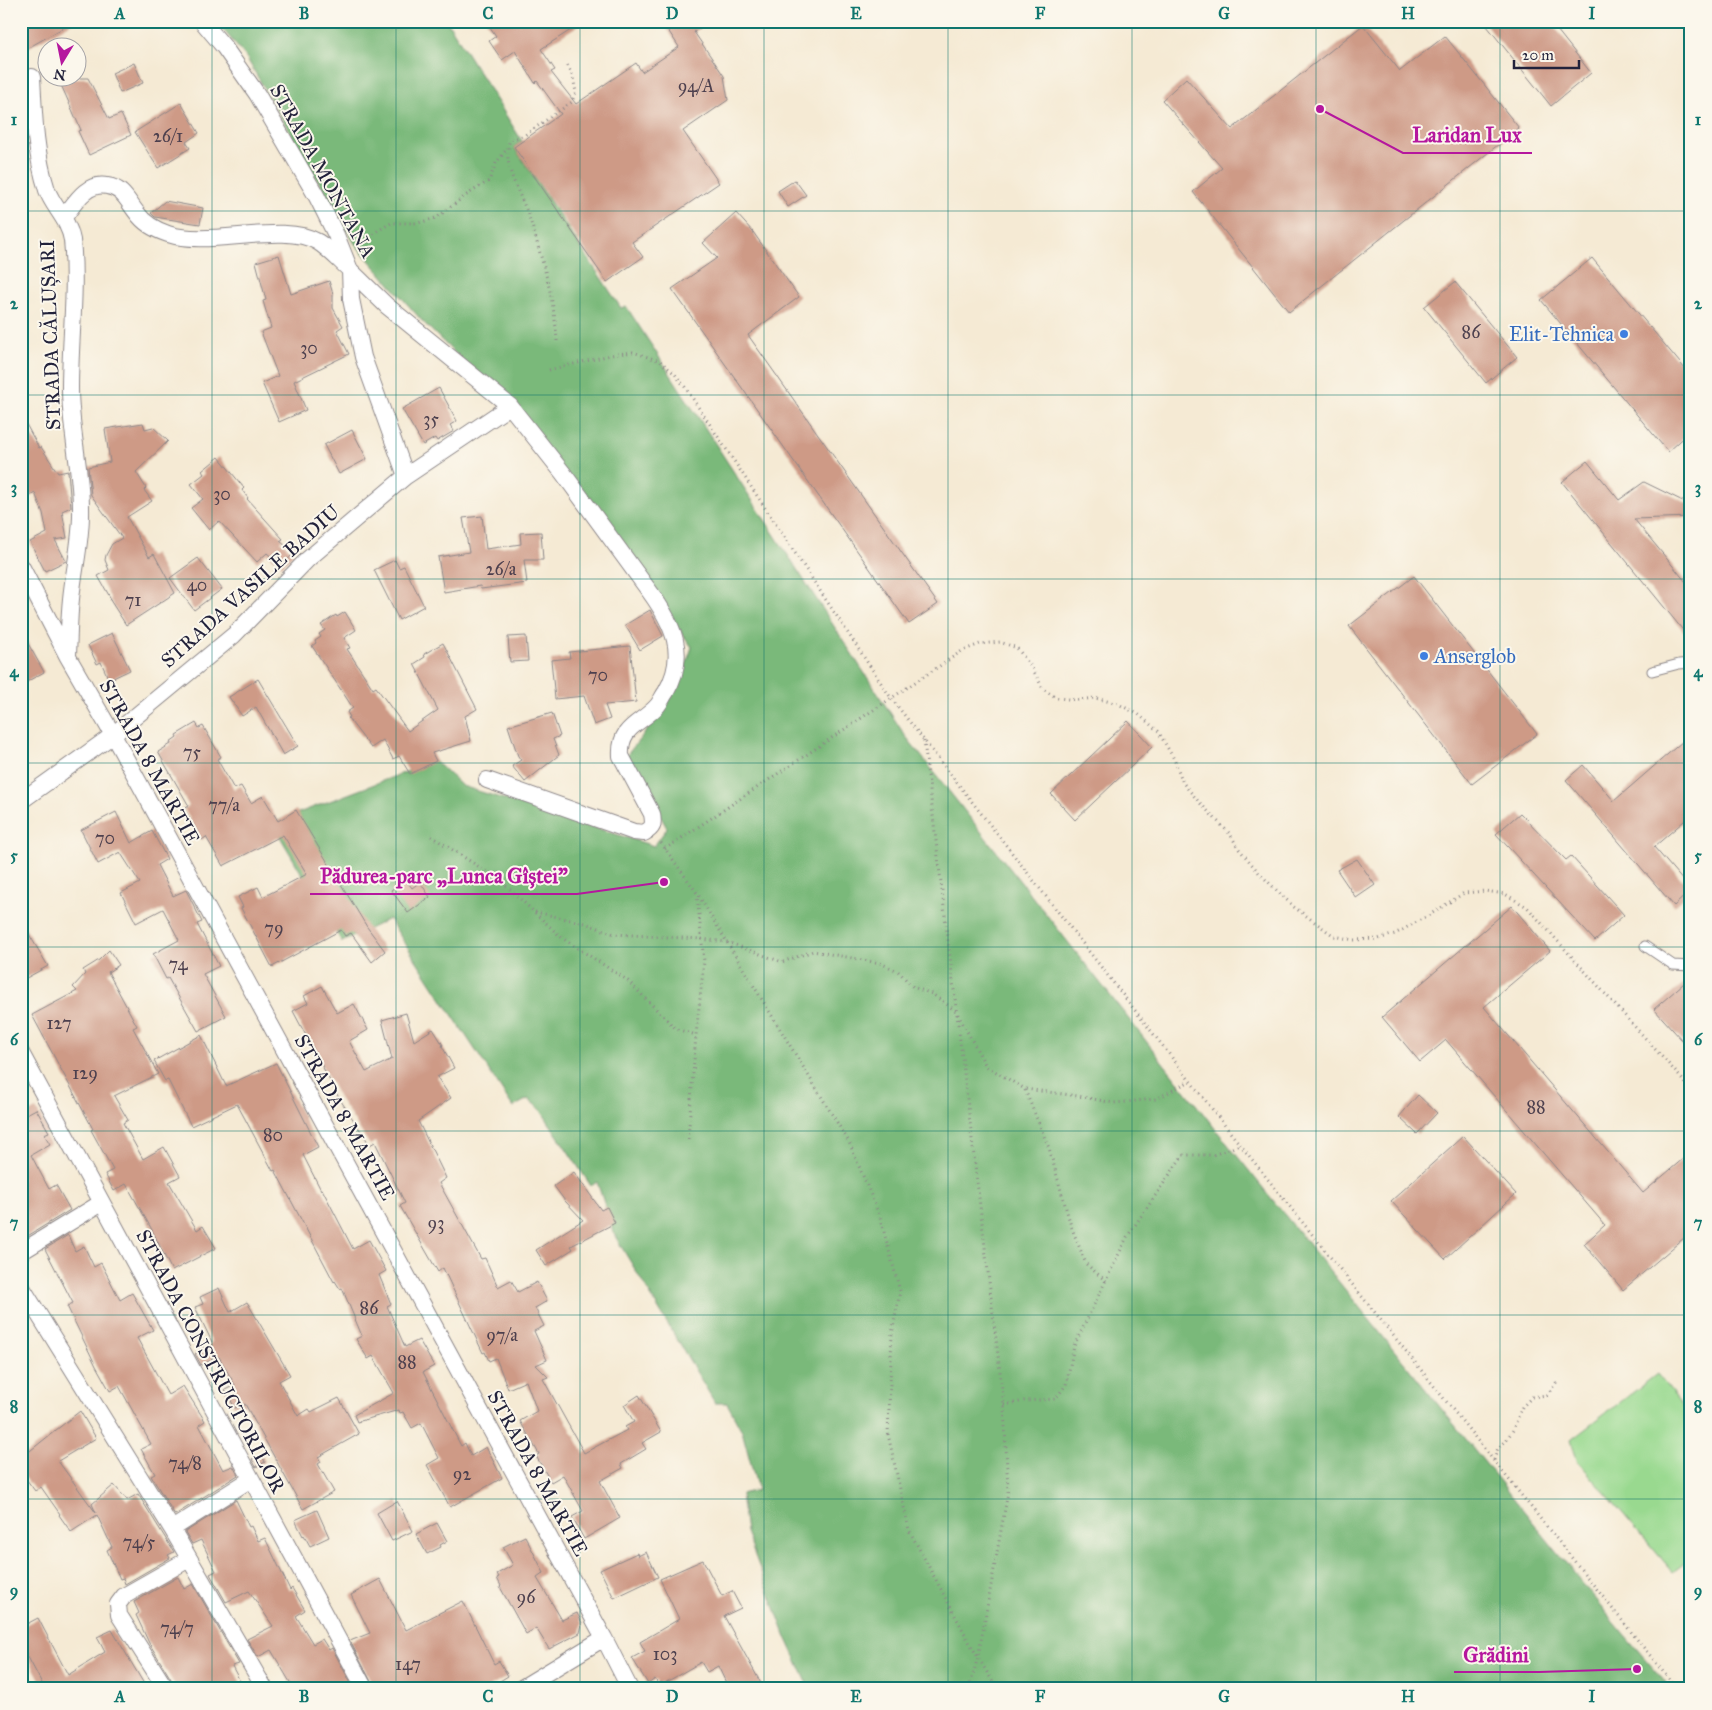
<svg xmlns="http://www.w3.org/2000/svg" width="1712" height="1710" viewBox="0 0 1712 1710" font-family="'IM FELL Great Primer',serif">
<style>
.green{fill:#99d98f;stroke:#5e7e65}
.forest{fill:#7ab97a;stroke:#4e6e5a}
.building{fill:#ce9a86}
.lines{fill:none;stroke-linecap:round;stroke-linejoin:round}
.service-casing{stroke:#8c8688;stroke-width:11}
.minor-casing{stroke:#8c8688;stroke-width:18}
.path{stroke:#8c8688;stroke-width:3;stroke-dasharray:1 4;stroke-linecap:butt}
.service{stroke:#fff;stroke-width:9}
.minor{stroke:#fff;stroke-width:16}
.grid{fill:none;stroke:#0f766e;stroke-width:1;stroke-opacity:0.55}
.shop-dot{fill:#3f7fe0;stroke:#fbf7ec;stroke-width:2}
.labels{text-anchor:middle;dominant-baseline:central;stroke-width:4;stroke-linejoin:round;paint-order:stroke}
.number-label{font-size:18px;fill:#4d404e}
.street-label{font-size:20px;fill:#22223b;stroke:#fbf7ec}
.shop-label{font-size:20px;fill:#366cbe;stroke:#fbf7ec;text-anchor:end}
.leader{fill:none;stroke:#b5179e;stroke-width:2}
.callout-dot{fill:#b5179e;stroke:#fbf7ec;stroke-width:2}
.callout-label{font-size:21px;text-anchor:middle;font-weight:bold;fill:#b5179e;stroke:#fbf7ec;stroke-width:4;stroke-linejoin:round;paint-order:stroke}
.neatline{fill:none;stroke:#0f766e;stroke-width:2}
.grid-label{font-size:16px;text-anchor:middle;font-weight:bold;fill:#0f766e}
</style>
<rect width="100%" height="100%" fill="#fbf7ec"/>
<filter id="ink" filterUnits="userSpaceOnUse"><feTurbulence type="fractalNoise" baseFrequency=".02" numOctaves="2"/><feDisplacementMap in="SourceGraphic" scale="10" xChannelSelector="R" yChannelSelector="G"/><feConvolveMatrix kernelMatrix="1 2 1 2 8 2 1 2 1" color-interpolation-filters="sRGB"/></filter>
<filter id="wash" filterUnits="userSpaceOnUse"><feTurbulence type="fractalNoise" baseFrequency=".0096" numOctaves="4" result="noise"/><feDisplacementMap in="SourceGraphic" scale="20" xChannelSelector="R" yChannelSelector="G"/><feGaussianBlur stdDeviation="1.12" result="paint"/><feColorMatrix in="noise" values="0 0 0 0 0 0 0 0 0 0 0 0 0 0 0 0 0 1.4 0 .05"/><feComposite in="paint" operator="in"/></filter>
<g filter="url(#wash)">
<rect width="100%" height="100%" fill="#f5ead4"/>
<path class="green" d="M1657,1374L1691,1416V1558L1673,1572L1577,1460L1571,1440Z"/>
<path class="forest" d="M216,21H447L522,141L514,147L621,308L626,306L904,734L1217,1131L1608,1615L1671,1689H810L786,1637L746,1532L741,1494L758,1490L742,1431L727,1403H715L615,1236L597,1182L591,1186L540,1109L528,1099L513,1107L389,919L342,942L272,823L435,761L462,786L654,846L667,828L627,755L663,710L681,679L692,647L518,415L423,322L355,244L246,57Z"/>
<g id="blocks">
<path class="building" d="M28,21H75L21,52V26Z
M486,21H585L541,49L555,70L551,72L576,104L636,63L642,72L679,47L662,21H711L694,32L724,76L728,100L683,131L719,183L632,242L643,257L607,282L514,147L561,114L537,81L535,83L515,51L502,60L489,41L496,36Z
M1483,21H1550L1591,73L1551,106Z
M1363,25L1400,71L1445,36L1519,128L1289,312L1193,192L1222,168L1162,100L1186,78L1232,129Z
M134,63L143,83L120,93L112,73Z
M58,78H88L109,119L121,114L131,135L89,155L78,131L81,130Z
M181,103L199,133L186,142L190,148L158,168L135,132Z
M795,180L806,195L788,207L778,191Z
M165,201L203,208L200,224L155,217L151,213Z
M736,213L753,232L799,297L748,335L938,604L909,624L672,289L717,258L703,243Z
M279,255L291,294L329,281L333,294V308L343,326L337,330L349,354L294,381L306,410L279,422L262,383L278,376L261,332L271,328L263,301L266,300L256,262Z
M1592,258L1691,376V431L1668,452L1541,300Z
M1455,282L1517,357L1486,383L1424,307Z
M439,388L457,421L450,425L454,431L437,441L435,438L423,445L402,409Z
M21,415L39,448L41,447L58,473L68,471L71,507L62,511L67,538L55,540L66,561L45,571L30,542L47,533L43,513L35,493L21,501Z
M143,423L145,429L153,427L168,441L136,472L146,488L144,490L152,501L127,517L149,557L154,554L175,593L126,625L110,600L111,599L98,576L109,570L105,560L106,555L112,544L122,538L91,495L88,467L110,462L105,429Z
M352,430L367,459L339,474L324,445Z
M219,457L244,488L242,490L248,498L247,499L283,539L280,541L294,553L282,566L267,553L257,562L219,521L209,530L191,508L203,499L191,484L204,474L202,471Z
M1587,461L1619,500L1644,482L1691,505V517L1634,519L1691,588V640L1562,482Z
M482,516L486,549L521,544L520,533L541,532L543,560H524L527,583L481,589L480,586L444,592L438,557L469,552L463,518Z
M198,558L222,589L194,610L170,578Z
M395,560L399,568L404,566L424,606L399,620L374,570Z
M1414,576L1537,734L1472,784L1349,626Z
M650,610L663,636L640,650L625,625Z
M345,612L356,630L344,638L350,648L347,649L373,689L376,687L408,731L438,710L414,664L425,657L424,654L443,643L477,709L465,716L471,741L432,753L436,761L410,774L399,756L393,759L383,740L371,748L348,718L350,717L347,712L353,708L312,646L316,643L315,641L321,637L319,634L325,630L321,625L336,615L337,617Z
M21,631L44,672L21,685Z
M112,633L130,670L109,680L101,662L97,664L88,645Z
M526,636L528,661L510,662L508,637Z
M630,646L636,702L605,705L610,719L594,725L584,696L555,699L551,660L570,658L569,652Z
M258,679L298,746L283,755L256,707L242,716L229,697Z
M552,713L560,736L553,739L559,755L525,782L512,766L521,760L518,756L508,726Z
M1128,721L1152,747L1075,820L1051,794Z
M196,723L199,728L203,726L221,757L217,759L234,789L241,786L251,803L263,796L278,821L296,810L367,927L385,951L372,962L351,933L345,936L341,930L272,967L241,908L243,907L238,897L258,887L263,897L307,874L283,835L223,866L206,837L202,840L184,809L189,806L158,752L171,744L170,742L177,737L176,735Z
M1691,734V815L1654,847L1691,890L1674,906L1566,780L1583,765L1614,801Z
M116,812L131,843L152,831L167,859L157,865L173,896L186,890L202,922L197,924L219,966L203,974L226,1016L198,1031L168,978L166,979L153,954L179,940L163,909L136,923L121,893L140,883L120,852L98,864L81,830Z
M1520,813L1566,860L1571,856L1624,915L1595,941L1496,834Z
M1357,859L1375,885L1356,898L1337,870Z
M406,880L412,888L420,882L430,897L408,913L391,890Z
M1512,906L1550,951L1484,1007L1643,1193L1691,1152V1232L1623,1290L1584,1244L1605,1225L1446,1040L1420,1062L1382,1017Z
M21,921L48,966L21,981Z
M109,950L119,965L108,972L137,1026L133,1028L158,1074L114,1096L128,1120L123,1123L143,1159L164,1147L180,1176L169,1182L197,1230L203,1226L216,1248L172,1271L151,1228L126,1184L114,1191L105,1174L113,1170L91,1130L93,1129L32,1015L77,991L73,987L85,974L83,970L99,960Z
M1691,977V1050L1654,1009Z
M322,986L337,1013L354,1004L368,1030L349,1041L366,1072L392,1059L382,1020L406,1013L414,1041L433,1029L443,1045L442,1046L454,1068L437,1077L451,1098L418,1121L446,1178L439,1183L481,1259L485,1258L498,1287L511,1280L518,1292L537,1282L547,1301L535,1308L544,1326L534,1331L547,1360L536,1365L548,1377L543,1379L584,1453L627,1430L625,1427L634,1422L624,1405L639,1395L661,1432L642,1443L646,1449L621,1464L623,1468L600,1481L620,1518L584,1539L572,1517L583,1511L563,1475L551,1482L536,1456L539,1454L520,1421L537,1411L526,1381L508,1389L496,1358L489,1361L485,1352L483,1353L443,1268L438,1272L400,1206L405,1203L375,1142L370,1145L339,1098L293,1011L308,1003L304,996Z
M201,1035L226,1086L276,1063L318,1147L303,1155L321,1190L322,1189L353,1249L369,1240L386,1271L379,1275L391,1304L387,1306L405,1347L419,1340L434,1366L423,1372L461,1446L465,1443L471,1456L486,1447L502,1478L450,1507L427,1465L439,1458L421,1423L412,1428L403,1412L400,1413L399,1410L357,1422L354,1415L394,1393L373,1356L368,1359L356,1339L362,1336L342,1288L340,1289L335,1281L334,1282L275,1170L273,1171L237,1104L191,1126L168,1080L165,1081L154,1061Z
M1418,1095L1437,1113L1417,1134L1399,1117Z
M36,1109L49,1132L44,1134L50,1144L31,1155L49,1189L56,1185L70,1210L21,1240V1117Z
M1463,1136L1516,1194L1445,1259L1391,1201Z
M574,1172L601,1210L607,1207L615,1223L571,1246L573,1249L546,1266L536,1250L583,1220L565,1201L554,1186Z
M68,1235L75,1251L84,1246L94,1267L101,1263L120,1300L132,1293L153,1330L137,1338L168,1395L183,1386L205,1421L199,1425L223,1470L233,1466L238,1475L175,1515L151,1476L155,1474L141,1449L151,1444L119,1386L110,1391L96,1366L67,1306L73,1303L45,1249Z
M219,1288L230,1312L247,1302L290,1375L279,1381L298,1416L309,1409L311,1412L339,1398L359,1434L318,1457L321,1462L318,1464L334,1492L303,1509L245,1404L235,1408L225,1390L235,1385L219,1357L201,1365L195,1354L212,1342L195,1307L203,1304L200,1297Z
M80,1411L96,1438L58,1461L96,1513L92,1504L114,1485L127,1500L138,1494L174,1552L168,1555L170,1558L125,1584L123,1578L120,1579L107,1550L112,1547L97,1515L71,1532L59,1515L60,1514L41,1487L35,1491L21,1472V1458Z
M262,1455L265,1462L256,1467L252,1459Z
M236,1500L249,1527L251,1526L258,1541L265,1538L290,1590L292,1588L305,1610L296,1616L313,1644L322,1639L329,1650L332,1648L354,1689H294L271,1650L258,1657L247,1639L273,1626L249,1591L226,1602L210,1574L216,1571L201,1540L192,1544L185,1532Z
M397,1501L413,1531L392,1541L377,1513Z
M317,1510L329,1537L310,1546L304,1535L303,1536L295,1520Z
M437,1523L447,1541L440,1545L441,1547L427,1554L416,1534Z
M525,1536L544,1573L537,1578L562,1620L577,1613L582,1623L580,1633L549,1649L536,1628L526,1634L500,1587L501,1586L497,1578L499,1577L497,1574L513,1565L503,1547Z
M646,1552L658,1577L614,1598L600,1570L637,1553L638,1556Z
M703,1560L722,1596L732,1591L741,1608L724,1616L764,1689H729L718,1666L707,1672L701,1662L663,1684L661,1682L658,1684L655,1679L648,1684L632,1658L645,1651L640,1642L679,1619L660,1579Z
M178,1577L184,1589L193,1584L239,1664L232,1666L244,1689H176L174,1684L149,1643L136,1615L139,1613L134,1602Z
M380,1579L406,1630L463,1601L494,1664L499,1661L508,1676L487,1689H375L350,1641L370,1633L351,1595Z
M38,1618L68,1675L105,1652L97,1637L112,1630L147,1689H45L21,1644V1627Z"/>
</g>
</g>
<g filter="url(#ink)">
<use href="#blocks" fill-opacity="0" stroke="#8c8688" stroke-width="1"/>
<g class="lines">
<g class="service-casing">
<path id="service" d="M1652,671L1679,664L1691,663
M1645,946L1673,965L1691,966"/>
</g>
<g class="minor-casing">
<path id="minor" d="M202,21L224,47L257,94L317,197L336,235L350,270L387,306L510,406L563,473L650,592C673,624 688,654 666,692C663,696 661,701 658,705C642,724 619,725 621,756L652,814C654,825 653,828 644,833L634,832L487,780
M32,77C34,115 35,153 47,190C53,207 69,220 72,240C77,289 70,339 70,388C70,428 81,468 81,508C82,539 74,568 71,599C69,617 69,636 68,655
M64,217C75,203 86,182 107,186C123,188 128,202 137,213C144,223 156,230 168,234C209,248 284,221 318,242C329,249 340,261 350,270L351,299L363,357L406,476
M21,566L68,657L113,735L604,1638L630,1689
M21,801L113,735L234,635L308,559L406,476L510,406
M21,1053L365,1689
M21,1252L101,1203
M21,1286L172,1529L265,1689
M172,1529L251,1479
M166,1689L119,1615L118,1604L124,1596L189,1559
M520,1689L604,1638"/>
</g>
<path class="path" d="M362,251L374,233L391,223H418L436,218L465,196L489,181L496,163L507,149
M557,341C555,309 548,280 539,250C536,239 533,228 529,217C521,194 501,165 510,140L525,135L572,102L576,92L573,77L566,62
M549,370L611,355L633,352L660,361L675,374L685,387L891,698L1230,1132L1677,1689
M924,741L1004,1405L1008,1492L978,1657L969,1689
M431,836L501,881L562,938L627,980L676,1029L696,1035
M661,843L697,893L849,1142L880,1217L900,1291L892,1334L888,1434L909,1530L972,1647L997,1689
M665,849L962,651L980,644L1000,642L1017,648L1031,666L1043,689L1057,698L1078,700L1095,698L1118,704L1138,714L1158,731L1174,759L1183,783L1199,802L1230,834L1239,849L1260,874L1294,907L1334,936L1354,940L1378,939L1395,934L1431,914L1464,893L1485,891L1505,894L1527,907L1691,1089
M535,912L585,923L614,934L701,939L727,942L782,962L813,951L880,963L898,971L913,987L932,994L956,1011L986,1066L1025,1089L1078,1096L1114,1103L1156,1099L1190,1081
M1025,1090L1049,1148L1071,1226L1086,1264L1106,1281
M688,1139L696,1035L704,961L697,896
M1004,1405L1024,1401L1055,1399L1066,1385L1074,1346L1127,1237L1183,1155H1213L1240,1145
M1494,1460L1498,1448L1505,1442L1513,1430L1522,1407L1532,1397L1547,1395L1558,1380"/>
<use href="#service" class="service"/>
<use href="#minor" class="minor"/>
</g>
</g>
<path class="grid" d="M212,21V1689M396,21V1689M580,21V1689M764,21V1689M948,21V1689M1132,21V1689M1316,21V1689M1500,21V1689M21,211H1691M21,395H1691M21,579H1691M21,763H1691M21,947H1691M21,1131H1691M21,1315H1691M21,1499H1691"/>
<g class="shop-dot">
<circle cx="1624" cy="334" r="5"/>
<circle cx="1424" cy="656" r="5"/>
</g>
<g class="labels">
<g class="number-label">
<text x="696" y="86">94/A</text>
<text x="168" y="136">26/1</text>
<text x="1471" y="332">86</text>
<text x="309" y="348">30</text>
<text x="431" y="419">35</text>
<text x="222" y="494">30</text>
<text x="501" y="569">26/a</text>
<text x="197" y="585">40</text>
<text x="133" y="600">71</text>
<text x="598" y="675">70</text>
<text x="192" y="752">75</text>
<text x="224" y="805">77/a</text>
<text x="105" y="838">70</text>
<text x="274" y="928">79</text>
<text x="178" y="964">74</text>
<text x="59" y="1023">127</text>
<text x="85" y="1073">129</text>
<text x="1536" y="1107">88</text>
<text x="273" y="1135">80</text>
<text x="436" y="1223">93</text>
<text x="369" y="1308">86</text>
<text x="502" y="1335">97/a</text>
<text x="407" y="1362">88</text>
<text x="185" y="1463">74/8</text>
<text x="462" y="1474">92</text>
<text x="139" y="1542">74/5</text>
<text x="526" y="1597">96</text>
<text x="177" y="1628">74/7</text>
<text x="665" y="1654">103</text>
<text x="408" y="1664">147</text>
</g>
<g class="street-label">
<text transform="translate(323 171) rotate(61)">STRADA MONTANA</text>
<text transform="translate(50 335) rotate(-92)">STRADA CĂLUȘARI</text>
<text transform="translate(250 586) rotate(-42)">STRADA VASILE BADIU</text>
<text transform="translate(150 762) rotate(61)">STRADA 8 MARTIE</text>
<text transform="translate(345 1117) rotate(61)">STRADA 8 MARTIE</text>
<text transform="translate(211 1361) rotate(62)">STRADA CONSTRUCTORILOR</text>
<text transform="translate(538 1473) rotate(61)">STRADA 8 MARTIE</text>
</g>
<g class="shop-label">
<text x="1614" y="334">Elit-Tehnica</text>
<text x="1434" y="656" text-anchor="start">Anserglob</text>
</g>
</g>
<path class="leader" d="M1320 109L1403 153H1532M664 882L577 894H310M1637 1669L1539 1672H1454"/>
<g class="callout-dot">
<circle cx="1320" cy="109" r="5"/>
<circle cx="664" cy="882" r="5"/>
<circle cx="1637" cy="1669" r="5"/>
</g>
<g class="callout-label">
<text x="1467" y="142">Laridan Lux</text>
<text x="444" y="883">Pădurea-parc „Lunca Gîștei”</text>
<text x="1496" y="1662">Grădini</text>
</g>
<rect width="1712" height="1710" fill="none" stroke="#fbf7ec" stroke-width="55"/>
<g transform="translate(62 62) rotate(190)"><circle r="24" fill="#fbf7ec" stroke="#a4a2a5"/>
<path d="M0-4L9 19L0 12L-9 19Z" fill="#b5179e"/>
<text y="-8" font-size="14" font-weight="bold" text-anchor="middle" fill="#22223b">N</text>
</g>
<path d="M1514 60v8h65v-8" fill="none" stroke="#22223b" stroke-width="2.5"/>
<text x="1522" y="60" font-size="15" fill="#22223b" stroke="#fbf7ec" stroke-width="4" paint-order="stroke">20 m</text>
<rect x="28" y="28" width="1656" height="1654" class="neatline"/>
<g class="grid-label">
<text x="120" y="19">A</text>
<text x="304" y="19">B</text>
<text x="488" y="19">C</text>
<text x="672" y="19">D</text>
<text x="856" y="19">E</text>
<text x="1040" y="19">F</text>
<text x="1224" y="19">G</text>
<text x="1408" y="19">H</text>
<text x="1592" y="19">I</text>
<text x="14" y="125">1</text>
<text x="1698" y="125">1</text>
<text x="14" y="309">2</text>
<text x="1698" y="309">2</text>
<text x="14" y="493">3</text>
<text x="1698" y="493">3</text>
<text x="14" y="677">4</text>
<text x="1698" y="677">4</text>
<text x="14" y="861">5</text>
<text x="1698" y="861">5</text>
<text x="14" y="1045">6</text>
<text x="1698" y="1045">6</text>
<text x="14" y="1228">7</text>
<text x="1698" y="1228">7</text>
<text x="14" y="1412">8</text>
<text x="1698" y="1412">8</text>
<text x="14" y="1596">9</text>
<text x="1698" y="1596">9</text>
<text x="120" y="1702">A</text>
<text x="304" y="1702">B</text>
<text x="488" y="1702">C</text>
<text x="672" y="1702">D</text>
<text x="856" y="1702">E</text>
<text x="1040" y="1702">F</text>
<text x="1224" y="1702">G</text>
<text x="1408" y="1702">H</text>
<text x="1592" y="1702">I</text>
</g>
</svg>
